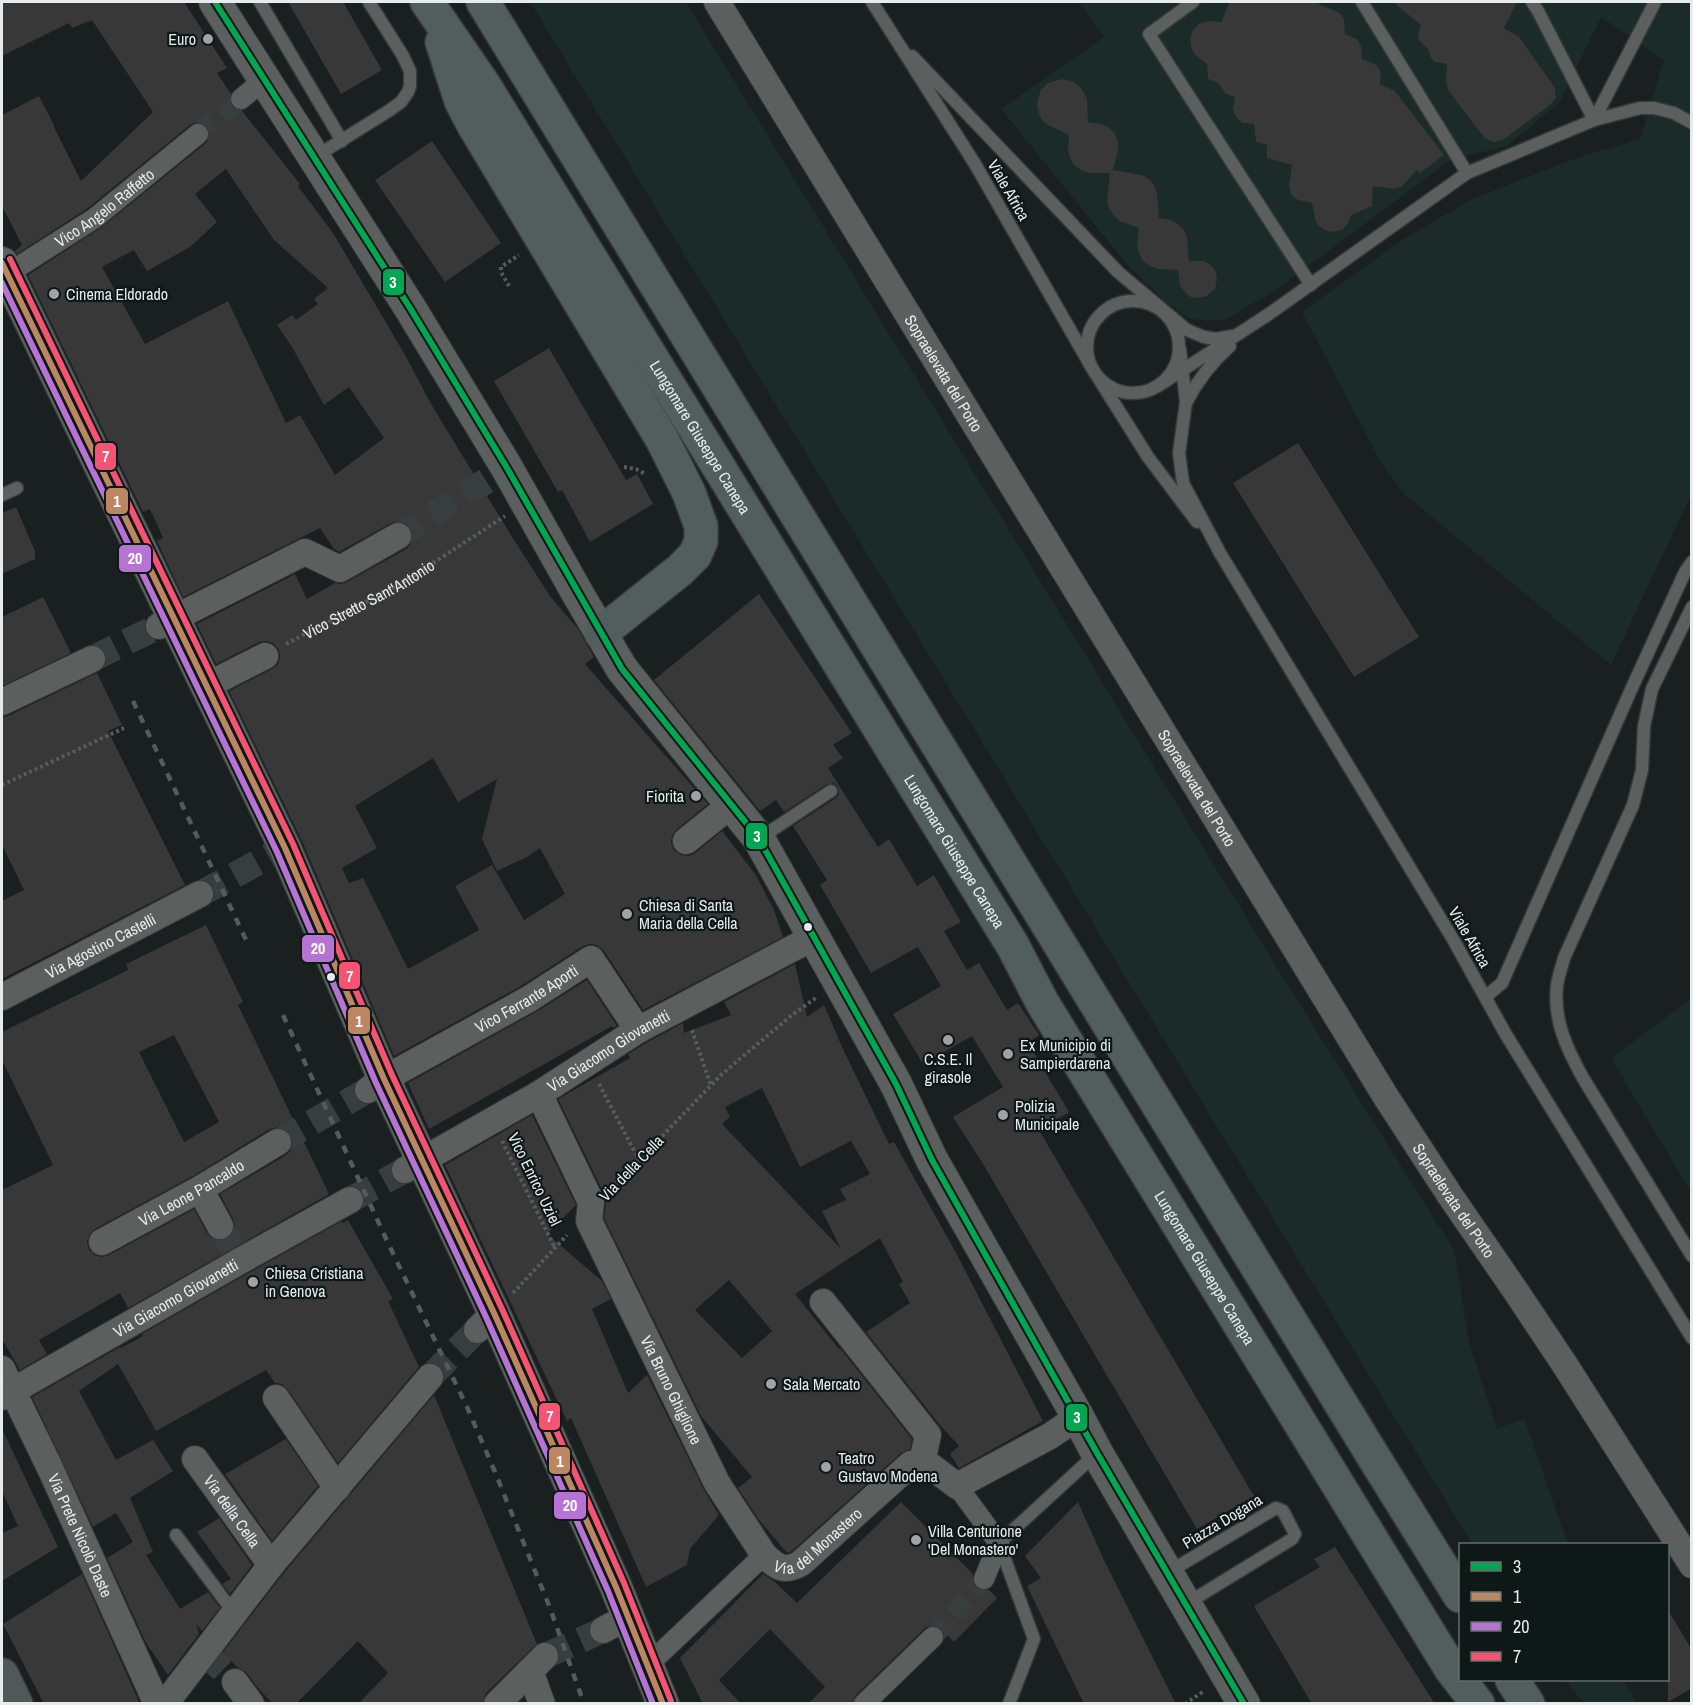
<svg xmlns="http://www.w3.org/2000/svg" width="1693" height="1705" viewBox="0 0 1693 1705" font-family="'Archivo Narrow',sans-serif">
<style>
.built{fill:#1a2b29}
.building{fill:#373837;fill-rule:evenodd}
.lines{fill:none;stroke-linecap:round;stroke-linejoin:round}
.pedestrian-tunnel{stroke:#383e3e;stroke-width:20;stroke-dasharray:20 10;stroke-linecap:butt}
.minor-tunnel{stroke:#383e3e;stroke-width:26;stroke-dasharray:26 13;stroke-linecap:butt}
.service-casing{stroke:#363939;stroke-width:15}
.pedestrian-casing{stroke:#363939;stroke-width:22}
.minor-casing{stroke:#363939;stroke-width:28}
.tertiary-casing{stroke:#363939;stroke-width:34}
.secondary-casing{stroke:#363939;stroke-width:36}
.trunk-casing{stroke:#363939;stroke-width:36}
.path{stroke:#575b5b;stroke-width:4;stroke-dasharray:3 3;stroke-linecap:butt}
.service{stroke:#5b5f5e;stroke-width:12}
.pedestrian{stroke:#5b5f5e;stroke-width:20}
.minor{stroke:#5b5f5e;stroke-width:26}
.tertiary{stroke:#5b5f5e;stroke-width:32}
.secondary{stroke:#515958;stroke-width:33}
.trunk{stroke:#525e5e;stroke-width:33}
.rail{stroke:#565a5a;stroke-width:4.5;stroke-dasharray:8 8;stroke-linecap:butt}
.bus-1-casing{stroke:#0e1817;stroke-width:10}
.bus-2-casing{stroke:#0e1817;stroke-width:10}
.bus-3-casing{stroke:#0e1817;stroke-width:10}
.bus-4-casing{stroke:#0e1817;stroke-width:10}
.bus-1{stroke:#00a651;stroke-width:6}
.bus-2{stroke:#bb8660;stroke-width:6}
.bus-3{stroke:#b673d3;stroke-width:6}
.bus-4{stroke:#f65372;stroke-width:6}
.poi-dot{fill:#9ea4a4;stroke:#0e1817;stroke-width:2}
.bus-dot{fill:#e5eceb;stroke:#0e1817;stroke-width:2}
.labels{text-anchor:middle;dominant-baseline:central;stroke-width:4.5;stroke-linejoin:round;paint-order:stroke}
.poi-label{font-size:16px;fill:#e5eceb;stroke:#0e1817;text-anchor:start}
.street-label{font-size:16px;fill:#e5eceb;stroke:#0e1817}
.line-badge{stroke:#0e1817;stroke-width:2}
.badge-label{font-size:16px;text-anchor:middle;font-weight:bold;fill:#fff}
</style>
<rect width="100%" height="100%" fill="#1a1f1f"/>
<path class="built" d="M530,2H686L1279,971L1454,1250L1469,1342L1497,1429L1524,1418L1568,1544H1472Z
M1079,2H1691V495L1611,665L1404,494L1380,461L1302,312L1405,238L1474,198L1579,157L1640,139L1664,60L1601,17L1560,102L1507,146L1452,159L1277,289L1227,319L1207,321L1188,318L1164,300L1128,266L1001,109L1104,37Z
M1691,999V1192L1611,1058Z
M1565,1680H1623L1637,1703H1584Z"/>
<path class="building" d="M2,2H184L227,68L217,73L231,94L229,100L231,106L236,110L242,111L300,184L298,186L333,233L404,353L431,404L509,532L550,596L578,629L594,657L585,664L708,804L676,830L672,836L671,843L674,850L681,855L689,856L695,853L722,831L756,875L774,910L783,937L643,1010L604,951L597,945L590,944L583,946L521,986L394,1056L302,841L229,691L272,669L278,664L280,657L279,650L273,643L266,641L259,642L216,664L197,624L295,574L307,599L335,583L341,584L347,582L406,549L411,544L413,537L411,529L405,523L398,521L391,523L339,552L334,549L320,528L183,597L157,541L163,538L150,509L143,512L28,275L102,227L206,143L209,138L210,132L207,126L202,123L196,122L190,125L88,208L17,254L15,251L22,245L2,206V115L39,96L54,125H53L81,181L153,112L92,20L72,28L69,23L2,56ZM226,169L274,240L328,288L314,299L318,304L296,320L292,315L277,325L292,347L324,405L349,387L384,438L335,475L300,415L286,423L228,301L145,344L102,267L134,250L147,271L190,247L217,222L195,194ZM433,758L458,802L497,779L482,839L497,871L527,857L540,848L565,894L524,920L492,865L455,886L479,930L408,969L363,878L349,883L342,868L377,848L355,806Z
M288,2H343L382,70L341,94Z
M1230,2H1314L1340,13L1344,20L1345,34L1357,39L1361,46L1362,59L1376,65L1381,72L1380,84L1395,91L1444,155L1420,173L1417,170L1401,187L1394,189L1373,186L1372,206L1351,215L1349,222L1342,230L1333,232L1325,230L1318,225L1315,219L1312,203L1298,200L1292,196L1289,187L1292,165L1267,158V145L1256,142L1254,124L1242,123L1236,117L1233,109L1235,97L1226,94L1217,82L1208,79L1207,64L1195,55L1191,47L1190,38L1193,30L1199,24L1208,21L1221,22Z
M1393,2H1517L1504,28L1519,37L1555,88L1556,98L1550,105L1503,140L1494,142L1486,139L1479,131L1448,90L1446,80L1447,64L1435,62L1431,58L1428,49L1419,40L1418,34L1421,25Z
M1062,79L1071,81L1078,85L1083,91L1087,99L1088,122L1102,124L1109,128L1115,134L1118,142V151L1113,170L1141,175L1149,179L1154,185L1157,193L1159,218L1171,220L1178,224L1184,230L1187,238L1189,261H1204L1212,266L1216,273L1217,280L1215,289L1207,296L1198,298L1190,297L1184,291L1180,285L1178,270L1158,269L1150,266L1143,261L1139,253L1137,246L1139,228L1120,221L1114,216L1109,208L1107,200L1110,173H1089L1081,170L1074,165L1070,158L1068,149L1069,135L1050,126L1043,121L1039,114L1037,106L1038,98L1041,90L1047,84L1054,81Z
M432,141L501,243L445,282L375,180Z
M549,348L626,480L637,474L653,504L590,542L562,490L558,492L494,381Z
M1298,443L1419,637L1354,677L1233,483Z
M16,507L35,551V559L2,574V513Z
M759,594L852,733L833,745L843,758L828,768L878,847L889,839L917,886L934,875L961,922L944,931L967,970L979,963L1007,1010L1018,1003L1039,1035L1028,1043L1069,1112L1039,1130L1254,1496L1197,1529L983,1164L953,1117L1003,1087L972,1036L923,1064L893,1014L941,986L918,947L871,973L820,885L827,880L793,826L836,798L839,794L838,787L834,783L827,784L784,812L776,800L760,811L654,680Z
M43,597L71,653L2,686V617Z
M97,673L122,725L108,731L185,885L2,979V901L24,890L2,845V717L8,716Z
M206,925L243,1002L238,1005L329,1194L128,1308L120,1293L39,1340L47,1354L20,1370L2,1339V1190L53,1165L2,1060V1032L128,970L126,964ZM174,1035L219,1122L184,1142L139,1052ZM278,1127L286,1129L291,1135L293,1142L291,1150L286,1155L220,1194L233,1219L235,1226L233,1233L228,1239L219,1241L212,1238L207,1233L194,1209L109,1255L101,1257L95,1255L89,1250L87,1241L90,1234L95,1229L193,1176L270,1129Z
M795,964L807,1017L824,1005L842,1047L889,1144L894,1142L955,1251L1043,1421L959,1468L950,1454L959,1446L939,1424L866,1332L910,1303L899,1284L903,1282L880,1238L795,1294L839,1349L840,1348L912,1439L910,1449L901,1453L792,1551L787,1553L759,1520L738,1488L752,1477L701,1416L604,1218L606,1204L605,1196L558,1099L630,1058L628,1054L646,1043L683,1023L684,1033L731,1015L724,1002ZM762,1088L800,1167L851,1141L870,1174L840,1189L846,1200L822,1211L841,1249L722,1124L730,1117L725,1107ZM729,1280L772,1331L742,1358L695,1310Z
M587,980L617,1026L613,1028L612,1026L429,1129L408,1083L536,1012Z
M532,1115L576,1205L547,1234L602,1281L611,1299L592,1309L628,1393L647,1375L704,1490L719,1515L690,1549L687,1565L646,1587L571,1418L567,1421L445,1165Z
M348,1220L393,1299L388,1301L419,1367L338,1463L288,1390L282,1384L275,1383L266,1370L156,1431L118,1364L79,1391L116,1460L153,1440L173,1471L130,1498L153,1552L146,1555L180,1609L208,1592L220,1608L202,1631L196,1624L199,1634L168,1675L146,1643L107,1558L133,1542L116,1513L93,1527L32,1397L120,1347L121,1348L143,1336L142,1334L247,1274L342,1221L343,1223Z
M434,1395L537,1644L486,1693L482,1704H358L388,1673L358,1641L296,1704H273L257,1687L247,1673L238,1668L223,1652L283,1574Z
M2,1429L58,1547L2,1581V1533L18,1526L2,1491Z
M286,1439L318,1486L272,1541L225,1474Z
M901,1502L973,1574L972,1581L975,1587L980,1590H989L997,1598L954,1642L937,1626L931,1625L925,1628L856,1695L852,1704H808L825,1687L770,1629L719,1680L741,1704H703L680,1658L763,1574L774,1581L797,1603Z
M1078,1502L1104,1560L1176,1704H1084L1027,1586L1041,1578L1025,1556Z
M219,1518L252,1565L230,1594L222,1584L231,1579L197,1532Z
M1335,1547L1435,1704H1312L1254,1606L1320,1567L1314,1559Z
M82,1574L140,1704H44L3,1624Z
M1668,1610L1692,1650V1688L1668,1702Z"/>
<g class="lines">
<path class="pedestrian-tunnel" d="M198,134L241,99
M933,1637L984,1579"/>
<path class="minor-tunnel" d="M398,536L507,468
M92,659L159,626
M200,894L277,852
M278,1142L368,1090
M350,1200L405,1170
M220,1226L240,1261
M430,1377L477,1330
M204,1652L235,1682
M545,1656L603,1630"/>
<g class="service-casing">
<path id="service" d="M260,2L342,141
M872,2L975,164L1092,368L1148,457L1197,522
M1193,2L1149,34L1311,285
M1362,2L1467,173
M1532,2L1538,11L1594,120
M912,56L1118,272L1187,330L1204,337L1216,339L1232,336
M1594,120L1655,2
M315,157L390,110L401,102L408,92L410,86V71L403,56L369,2
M1087 347a46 46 0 1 1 92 0a46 46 0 1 1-92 0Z
M1180,349L1186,402L1179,453L1183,483L1220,553L1454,941L1505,1033L1692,1338
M1158,386L1269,314L1467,173L1594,120L1640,108H1654L1674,113L1692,123
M1186,403C1197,381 1211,363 1230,346
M2,495L17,488
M1692,607L1652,689L1644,726L1642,770L1633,805L1564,958C1562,967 1558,976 1557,986C1553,1020 1567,1049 1583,1078L1692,1256
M760,838L831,791
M1485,997L1502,983L1630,692L1685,572L1692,562
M176,1535L234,1613
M1167,1573L1276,1508L1283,1511L1295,1534L1292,1539L1186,1604
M1009,1704L1034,1639L999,1543L1097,1453"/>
</g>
<g class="pedestrian-casing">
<g id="pedestrian">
<path d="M241,99L265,79"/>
<path id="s2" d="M7,274L95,218L198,134"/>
<path d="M957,1486L999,1543L984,1579"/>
<path d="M648,1665L764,1555"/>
<path d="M864,1704L933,1637"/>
</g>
</g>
<g class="minor-casing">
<g id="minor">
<path id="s3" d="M717,2L1386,1097L1451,1197L1515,1290L1565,1365L1692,1565"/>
<path d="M159,626L305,552L340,569L398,536"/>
<path d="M206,686L265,656"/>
<path d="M2,702L92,659"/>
<path d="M686,841L732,804"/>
<path id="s4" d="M2,997L200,894"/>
<path id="s5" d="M368,1090L384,1079L529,999L591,959L638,1030"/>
<path id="s6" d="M539,1094L591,1202L589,1221L717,1483L764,1555C776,1567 785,1573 801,1563L911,1464L922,1462L928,1464L957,1486L1050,1436L1078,1417"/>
<path id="s7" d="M405,1170L539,1094L638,1030L814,937"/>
<path d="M200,1189L220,1226"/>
<path id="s8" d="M102,1242L200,1189L278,1142"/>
<path d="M823,1302L928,1435L922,1462"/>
<path d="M477,1330L494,1313"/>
<path id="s9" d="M2,1369L50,1468L157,1704"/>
<path id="s10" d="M2,1397L240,1261L350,1200"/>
<path d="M276,1398L337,1488"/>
<path id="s11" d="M195,1459L271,1565"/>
<path d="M603,1630L628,1617"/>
<path d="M530,1671L542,1704"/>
<path d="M235,1682L251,1704"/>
<path d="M165,1704L271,1565L430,1377"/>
<path d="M497,1704L545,1656"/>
</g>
</g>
<g class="tertiary-casing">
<path id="tertiary" d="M215,2L410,308L507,468L579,596L622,669L759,839L896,1084L932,1160L1078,1417L1097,1453L1244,1704
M2,263L285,848L384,1079L494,1313L616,1587L663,1704"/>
</g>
<g class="secondary-casing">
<path id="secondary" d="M2,1675L16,1704"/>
</g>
<g class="trunk-casing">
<g id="trunk">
<path id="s12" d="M427,2L484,85L1013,946L1042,1002L1451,1669L1478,1704"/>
<path d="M483,2L1373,1456L1460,1596"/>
<path d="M442,42L461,101L473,124L662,439L689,493L701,526V541L695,555L680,570L601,633"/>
<path d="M1512,1680L1528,1704"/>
</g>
</g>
<g class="path">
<path d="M509,286L501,272V267L519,255"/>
<path d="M624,467L636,469L645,474"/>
<path id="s1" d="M286,644L404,582L505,516"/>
<path d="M2,785L124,728"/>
<path d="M692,1030L711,1086"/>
<path d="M599,1084L639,1160"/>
<path d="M502,1141L555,1248"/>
<path d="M612,1188L722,1074L792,1015L817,997"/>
<path d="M513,1293L567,1235"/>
<path d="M1185,1704L1204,1691"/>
</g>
<use href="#service" class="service"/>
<use href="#pedestrian" class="pedestrian"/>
<use href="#minor" class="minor"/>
<use href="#tertiary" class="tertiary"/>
<use href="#secondary" class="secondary"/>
<use href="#trunk" class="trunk"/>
<path class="rail" d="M133,701L247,942
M283,1015L388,1243L467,1407L495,1472L550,1608L584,1704"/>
<g class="bus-1-casing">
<path id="bus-1" d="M215,2L410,308L507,468L622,669L759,839L896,1084L932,1160L1097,1453L1244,1704"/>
</g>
<g class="bus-2-casing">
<path id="bus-2" d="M2,263L285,848L384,1079L494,1313L616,1587L663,1704"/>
</g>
<g class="bus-3-casing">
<path id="bus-3" d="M2,283L277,852L376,1083L486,1317L608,1591L653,1704"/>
</g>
<g class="bus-4-casing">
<path id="bus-4" d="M10,259L293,844L392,1075L502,1309L624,1583L671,1701"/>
</g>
<use href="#bus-1" class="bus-1"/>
<use href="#bus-2" class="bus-2"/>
<use href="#bus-3" class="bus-3"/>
<use href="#bus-4" class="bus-4"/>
</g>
<g class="poi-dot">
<circle cx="208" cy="39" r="6"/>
<circle cx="54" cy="294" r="6"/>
<circle cx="696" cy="796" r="6"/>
<circle cx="627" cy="914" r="6"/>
<circle cx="948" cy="1040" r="6"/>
<circle cx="1008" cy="1054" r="6"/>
<circle cx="1003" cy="1115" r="6"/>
<circle cx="253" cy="1282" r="6"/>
<circle cx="771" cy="1384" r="6"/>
<circle cx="826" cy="1467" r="6"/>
<circle cx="916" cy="1540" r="6"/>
</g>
<g class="bus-dot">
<circle cx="808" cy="927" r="5"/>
<circle cx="331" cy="977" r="5"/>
</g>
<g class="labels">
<g class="poi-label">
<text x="196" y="39" text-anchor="end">Euro</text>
<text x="66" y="294">Cinema Eldorado</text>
<text x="684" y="796" text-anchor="end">Fiorita</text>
<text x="639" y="905">Chiesa di Santa<tspan x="639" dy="18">Maria della Cella</tspan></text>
<text x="1020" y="1045">Ex Municipio di<tspan x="1020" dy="18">Sampierdarena</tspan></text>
<text x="948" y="1059" text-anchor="middle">C.S.E. Il<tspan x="948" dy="18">girasole</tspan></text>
<text x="1015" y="1106">Polizia<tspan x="1015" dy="18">Municipale</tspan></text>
<text x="265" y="1273">Chiesa Cristiana<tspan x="265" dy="18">in Genova</tspan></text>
<text x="783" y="1384">Sala Mercato</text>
<text x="838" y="1458">Teatro<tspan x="838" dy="18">Gustavo Modena</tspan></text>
<text x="928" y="1531">Villa Centurione<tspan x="928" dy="18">'Del Monastero'</tspan></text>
</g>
<g class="street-label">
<text transform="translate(1009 190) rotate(60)">Viale Africa</text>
<text stroke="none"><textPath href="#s2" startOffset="118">Vico Angelo Raffetto</textPath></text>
<text stroke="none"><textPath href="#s3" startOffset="435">Sopraelevata del Porto</textPath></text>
<text stroke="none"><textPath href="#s12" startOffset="514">Lungomare Giuseppe Canepa</textPath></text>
<text stroke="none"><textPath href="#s1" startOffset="94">Vico Stretto Sant'Antonio</textPath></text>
<text stroke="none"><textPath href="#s3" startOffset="921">Sopraelevata del Porto</textPath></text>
<text stroke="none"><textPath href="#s12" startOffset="1000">Lungomare Giuseppe Canepa</textPath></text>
<text transform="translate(1470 937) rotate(60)">Viale Africa</text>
<text stroke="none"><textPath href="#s4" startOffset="111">Via Agostino Castelli</textPath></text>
<text stroke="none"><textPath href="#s5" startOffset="183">Vico Ferrante Aporti</textPath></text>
<text stroke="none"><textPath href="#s7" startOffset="236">Via Giacomo Giovanetti</textPath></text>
<text transform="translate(631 1168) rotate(-46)">Via della Cella</text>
<text transform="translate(535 1179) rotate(64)">Vico Enrico Uziel</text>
<text stroke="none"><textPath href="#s8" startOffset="102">Via Leone Pancaldo</textPath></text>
<text stroke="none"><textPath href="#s3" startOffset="1407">Sopraelevata del Porto</textPath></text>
<text stroke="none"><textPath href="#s12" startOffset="1486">Lungomare Giuseppe Canepa</textPath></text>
<text stroke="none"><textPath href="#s10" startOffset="200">Via Giacomo Giovanetti</textPath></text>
<text stroke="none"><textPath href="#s6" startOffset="327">Via Bruno Ghiglione</textPath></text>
<text stroke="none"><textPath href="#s11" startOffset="64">Via della Cella</textPath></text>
<text transform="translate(1222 1521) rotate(-31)">Piazza Dogana</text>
<text stroke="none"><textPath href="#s6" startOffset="584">Via del Monastero</textPath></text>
<text stroke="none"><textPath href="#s9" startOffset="184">Via Prete Nicolò Daste</textPath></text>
</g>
</g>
<g class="line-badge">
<rect x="382" y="268" width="23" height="28" rx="6" fill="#00a651"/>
<rect x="94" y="442" width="23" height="29" rx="6" fill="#f65372"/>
<rect x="105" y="487" width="24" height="28" rx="6" fill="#bb8660"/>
<rect x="118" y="544" width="34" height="29" rx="6" fill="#b673d3"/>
<rect x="745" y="822" width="23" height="28" rx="6" fill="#00a651"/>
<rect x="301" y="934" width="34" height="29" rx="6" fill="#b673d3"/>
<rect x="338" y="961" width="23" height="29" rx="6" fill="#f65372"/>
<rect x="347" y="1006" width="24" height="29" rx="6" fill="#bb8660"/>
<rect x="538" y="1402" width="23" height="29" rx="6" fill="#f65372"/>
<rect x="1065" y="1403" width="23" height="29" rx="6" fill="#00a651"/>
<rect x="548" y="1446" width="23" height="29" rx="6" fill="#bb8660"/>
<rect x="553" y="1491" width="34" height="29" rx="6" fill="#b673d3"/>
</g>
<g class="badge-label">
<text x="393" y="288">3</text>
<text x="106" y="462">7</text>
<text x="117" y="507">1</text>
<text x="135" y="564">20</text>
<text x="757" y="842">3</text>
<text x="318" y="954">20</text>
<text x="350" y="982">7</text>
<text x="359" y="1027">1</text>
<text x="550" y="1422">7</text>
<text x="1077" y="1423">3</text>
<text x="560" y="1467">1</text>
<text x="570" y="1511">20</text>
</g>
<rect width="1693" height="1705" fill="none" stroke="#e5eceb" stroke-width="6"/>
<rect x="1459" y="1543" width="210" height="138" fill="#0e1817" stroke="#646d6c" stroke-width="1.5"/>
<rect x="1471" y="1562" width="30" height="9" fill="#00a651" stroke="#646d6c" stroke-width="1.5"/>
<text x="1513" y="1573" font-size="18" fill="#e5eceb">3</text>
<rect x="1471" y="1592" width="30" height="9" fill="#bb8660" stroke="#646d6c" stroke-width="1.5"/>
<text x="1513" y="1603" font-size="18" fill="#e5eceb">1</text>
<rect x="1471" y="1622" width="30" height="9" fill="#b673d3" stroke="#646d6c" stroke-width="1.5"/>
<text x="1513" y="1633" font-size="18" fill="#e5eceb">20</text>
<rect x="1471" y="1652" width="30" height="9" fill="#f65372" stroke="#646d6c" stroke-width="1.5"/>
<text x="1513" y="1663" font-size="18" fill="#e5eceb">7</text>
</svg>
